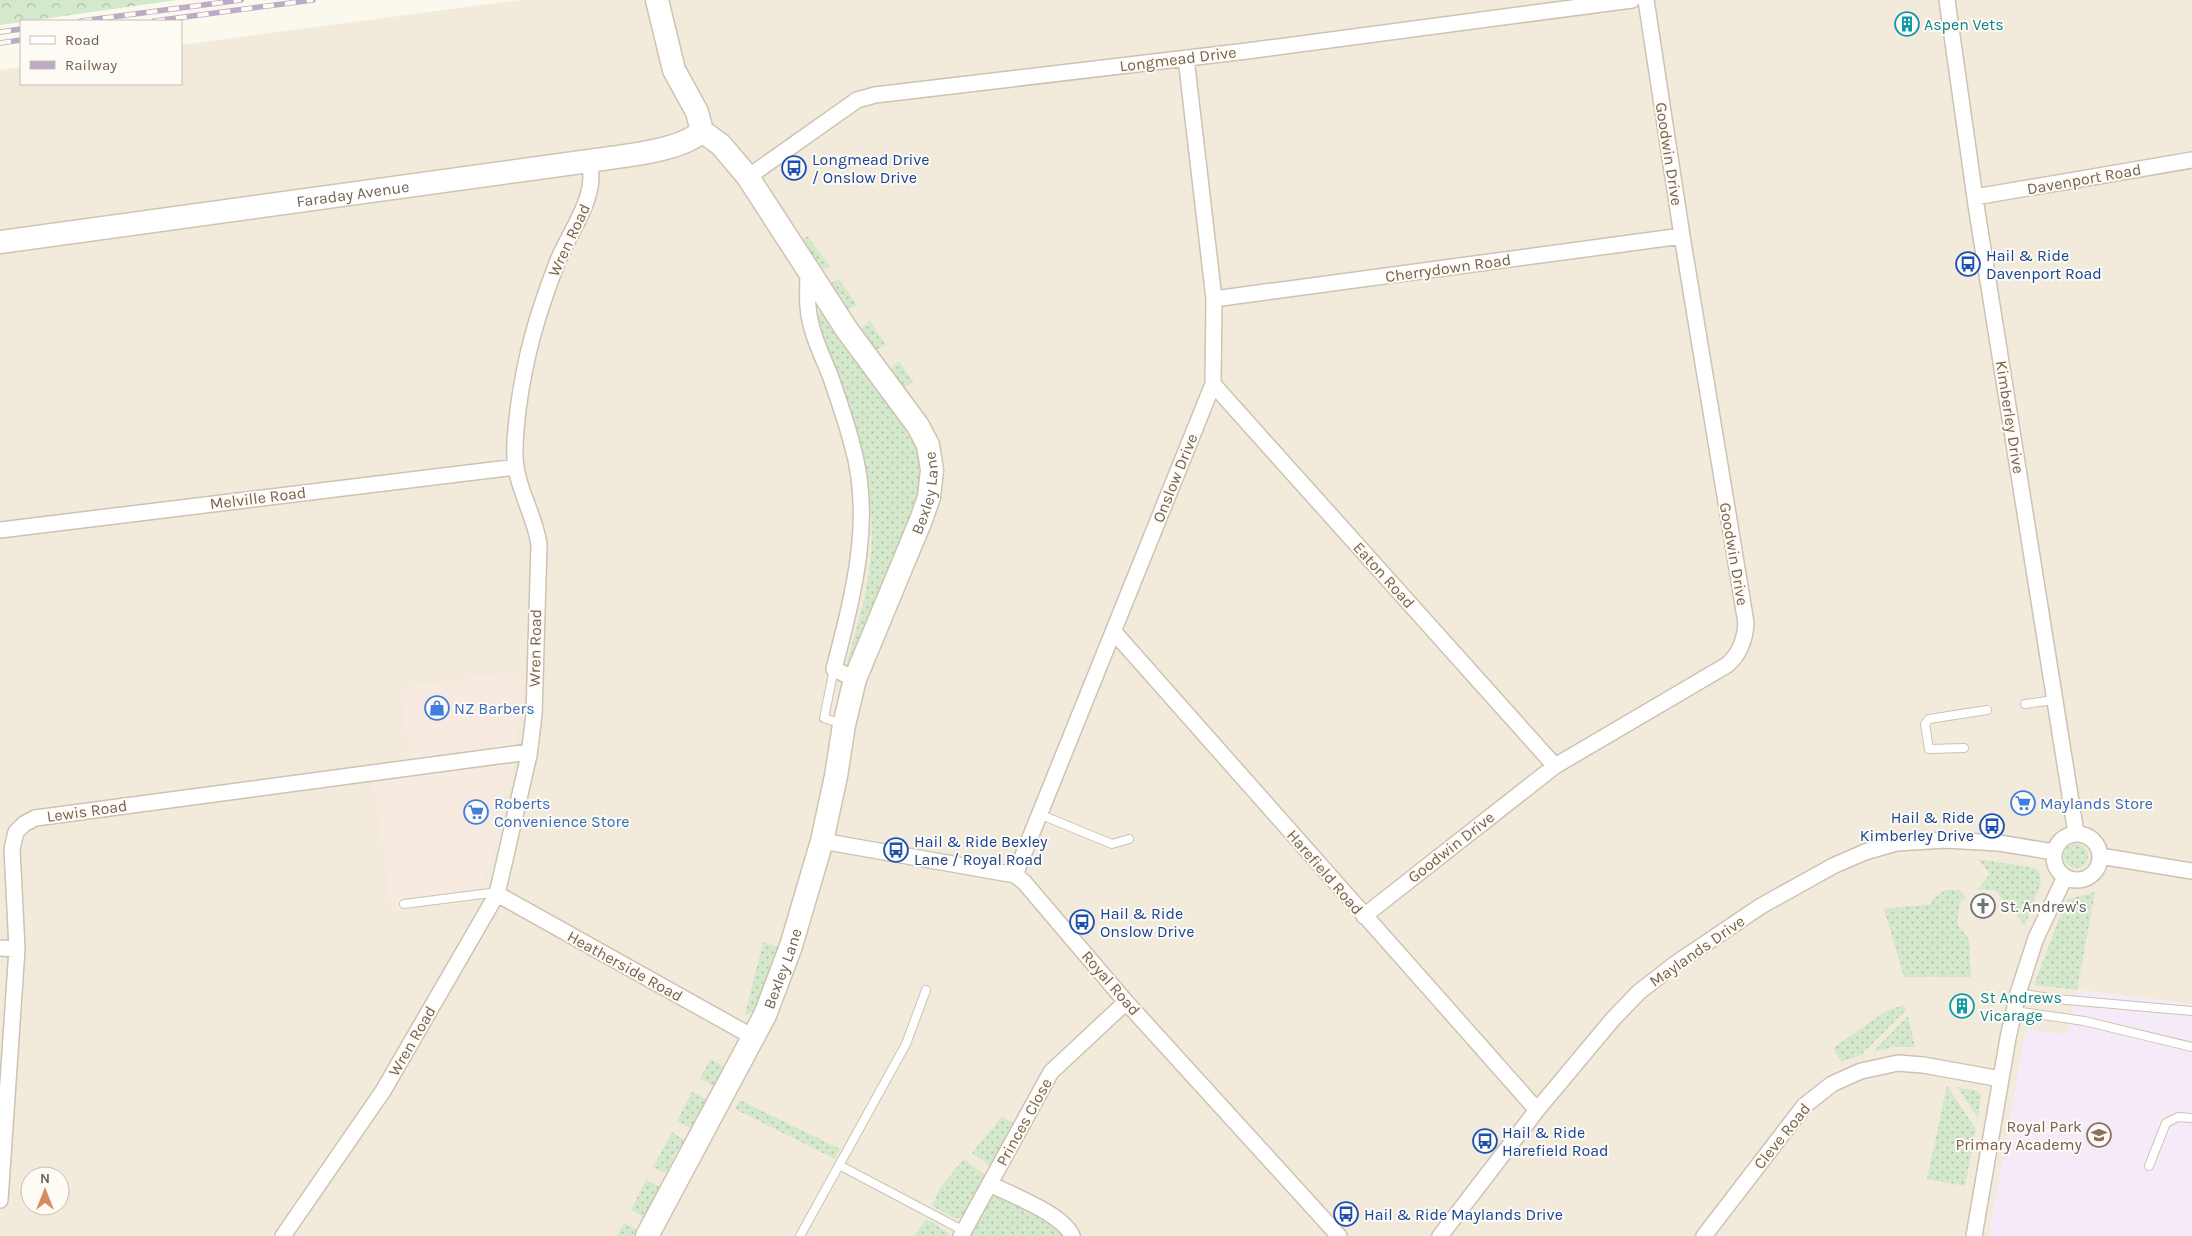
<svg xmlns="http://www.w3.org/2000/svg" width="2192" height="1236" viewBox="0 0 2192 1236" font-family="Karla,sans-serif">
<style>
.residential{fill:#f2ebdc;fill-rule:evenodd}
.commercial{fill:#f7eae0}
.education{fill:#f5eaf8}
.grass{fill:url(#grass-dots)}
.forest{fill:url(#forest-crowns)}
.lines{fill:none;stroke-linecap:round;stroke-linejoin:round}
.lane-casing{stroke:#cdc2b3;stroke-width:10}
.street-casing{stroke:#cdc2b3;stroke-width:18}
.secondary-casing{stroke:#cfc3b1;stroke-width:25}
.lane{stroke:#fff;stroke-width:8}
.street{stroke:#fff;stroke-width:15}
.secondary{stroke:#fff;stroke-width:22}
.rail-casing{stroke:#bdabc5;stroke-width:5.5}
.rail{stroke:#fefbf4;stroke-width:4;stroke-dasharray:11;stroke-linecap:butt}
.labels{text-anchor:middle;dominant-baseline:central;stroke-width:4;stroke-linejoin:round;paint-order:stroke}
.culture-label{font-size:16px;fill:#0d838f;stroke:#fefbf4;text-anchor:start}
.street-label{font-size:16px;fill:#756351;stroke:#fefbf4}
.transit-label{font-size:16px;fill:#164399;stroke:#fefbf4;text-anchor:start}
.shop-label{font-size:16px;fill:#366cbe;stroke:#fefbf4;text-anchor:start}
.worship-label{font-size:16px;fill:#5b616d;stroke:#fefbf4;text-anchor:start}
.education-label{font-size:16px;fill:#785e54;stroke:#fefbf4;text-anchor:end}
</style>
<defs>
<pattern id="grass-dots" width="8" height="8" patternUnits="userSpaceOnUse" patternTransform="scale(1.25)"><rect width="8" height="8" fill="#d4e8cc"/><path d="M2 2h.1M6 6h.1" fill="none" stroke="#b1c0a8" stroke-width="1.8" stroke-linecap="round"/></pattern>
<pattern id="forest-crowns" width="20" height="18" patternUnits="userSpaceOnUse" patternTransform="scale(1.25)"><rect width="20" height="18" fill="#d4e8cc"/><path d="M2 6a3 3 0 1 1 6 0M12 15a3 3 0 1 1 6 0" fill="none" stroke="#b1c0a8"/></pattern>
</defs>
<rect width="100%" height="100%" fill="#fbf8ed"/>
<path class="residential" d="M520,0H2192V1004L2078,990L2068,1035L2026,1030L1989,1236H0V70L21,67V84H181V45ZM30,1176H60V1206H30Z"/>
<path class="commercial" d="M519,671L518,733L513,767L487,873L473,900L392,912L372,776L411,770L400,688Z"/>
<path class="education" d="M2077,990L2192,1004V1236H1989L2026,1029L2067,1035Z"/>
<path class="grass" d="M807,236L830,266L819,271L801,240Z
M839,279L857,305L844,311L828,285Z
M821,310L905,429L918,452L923,471V493L853,670L846,667C854,635 865,603 869,571C882,476 843,402 816,316Z
M870,321L886,345L872,352L857,332Z
M899,361L913,382L901,390L888,371Z
M2064 856a12 12 0 1 1 24 0a12 12 0 1 1-24 0Z
M1978,859L2035,868L2040,874L2041,883L2025,925L1995,891L1978,889L1990,874Z
M1945,890H1960L1966,898L1960,902L1957,924L1969,939L1971,977H1904L1884,909L1931,904L1933,899Z
M2095,892L2077,990L2034,985L2066,900Z
M763,942L783,948L756,1010L745,1015Z
M1904,1005L1906,1010L1861,1055L1841,1062L1833,1048L1886,1011Z
M1908,1016L1915,1047H1893L1873,1052Z
M711,1059L724,1067L713,1086L700,1078Z
M1947,1086L1976,1129L1965,1186L1927,1179Z
M1957,1087L1978,1091L1981,1096L1978,1118Z
M692,1092L707,1099L691,1128L677,1121Z
M740,1100L840,1149L835,1159L735,1109Z
M1002,1117L1015,1124L990,1166L972,1153Z
M672,1132L685,1140L676,1152L666,1173L653,1167Z
M964,1159L985,1175L966,1213L959,1218H954L932,1206L940,1188Z
M646,1180L660,1187L645,1218L631,1210Z
M995,1195L1060,1229L1064,1236H968L989,1196Z
M926,1219L946,1231L950,1236H914Z
M624,1223L638,1230L635,1236H617Z"/>
<path class="forest" d="M0,0H177L0,25Z"/>
<g class="lines">
<g class="lane-casing">
<path id="lane" d="M834,669L824,718L842,724
M2025,704L2054,700
M1964,748L1929,749L1925,724L1929,719L1987,710
M1039,814L1112,844L1129,839
M404,904L498,892
M2018,993L2056,999L2192,1011
M2015,1011L2084,1021L2192,1047
M839,1165L964,1231
M2149,1166L2166,1123L2178,1117L2192,1118
M800,1236L906,1044L926,990"/>
</g>
<g class="street-casing">
<path id="street" d="M1947,0L1976,205L2076,833
M748,177L857,100L875,95L1247,51L1632,0
M1975,197L2192,160
M808,273C808,284 807,296 808,307C810,331 821,353 830,375C838,398 846,421 852,444C874,520 853,595 834,669L855,679
M1214,299L1682,236
M1213,384L1555,766
M0,530L516,467
M1114,632L1537,1110
M2054 857a23 23 0 1 1 46 0a23 23 0 1 1-46 0Z
M822,841L1015,875L1024,882L1126,1002L1339,1236
M2100,856L2192,871
M1015,875L1213,384L1214,299L1186,58
M497,894L753,1037
M1364,916L1555,766L1727,665C1740,654 1745,640 1746,623L1682,236L1646,0
M0,948L17,949
M990,1184C1011,1195 1063,1214 1072,1236
M0,1200L17,949L12,849L16,832L24,824L35,818L43,817L529,752
M283,1236L383,1091L497,894L529,755L534,715L539,544C535,517 520,494 516,467C513,449 516,429 518,410C525,356 537,315 557,263C569,231 599,197 589,161
M961,1236L1051,1072L1126,1002
M1440,1236L1537,1110L1613,1019L1639,992L1675,964L1761,906L1833,866L1865,852L1896,843L1945,840L1999,843L2054,852
M1704,1236L1804,1106L1832,1084L1861,1071L1898,1063L1923,1065L2001,1079
M1974,1236L2008,1038L2018,993L2036,938L2065,877"/>
</g>
<g class="secondary-casing">
<g id="secondary">
<path id="s1" d="M0,242L589,161C619,156 680,152 702,131"/>
<path id="s2" d="M647,1236L765,1015L791,946L822,841L836,776L844,725L855,679L921,520L929,497L932,470L928,445L918,426L847,330L748,177L721,145L702,131L697,112L674,70L657,0"/>
</g>
</g>
<use href="#lane" class="lane"/>
<use href="#street" class="street"/>
<use href="#secondary" class="secondary"/>
<g class="rail-casing">
<path id="rail" d="M81,21L241,0
M154,21L313,0
M0,32L21,29
M0,43L21,40"/>
</g>
<use href="#rail" class="rail"/>
</g>
<defs>
<g id="building-ring" transform="scale(1.25)"><circle r="9.5" fill="#fefbf4" stroke="#0f9aa8" stroke-width="1.5"/><path d="M-4-6H4V6H1V3H-1V6H-4ZM-2.5-4.3h1.7v1.8h-1.7ZM.8-4.3h1.7v1.8H.8ZM-2.5-1h1.7V.8h-1.7ZM.8-1h1.7V.8H.8Z" fill="#0f9aa8"/></g>
<g id="bus-ring" transform="scale(1.25)"><circle r="9.5" fill="#fefbf4" stroke="#1a4fb4" stroke-width="1.5"/><path d="M-5-6H5V4H4V6H2V4H-2V6H-4V4H-5ZM-3.5-4V0h7V-4ZM-3.5 1.2v1.5H-2V1.2ZM2 1.2v1.5H3.5V1.2Z" fill="#1a4fb4"/></g>
<g id="shop-ring" transform="scale(1.25)"><circle r="9.5" fill="#fefbf4" stroke="#3f7fe0" stroke-width="1.5"/><path d="M-5-2.5h2.3a2.7 3.5 0 0 1 5.4 0H5L5.5 6h-11ZM-1.5-2.5h3a1.5 2.3 0 0 0-3 0Z" fill="#3f7fe0"/></g>
<g id="supermarket-ring" transform="scale(1.25)"><circle r="9.5" fill="#fefbf4" stroke="#3f7fe0" stroke-width="1.5"/><path d="M-6-5.5h2.5l.6 2H6L4.5 2H-2.5L-4.4-4H-6ZM-1.5 3.2a1.3 1.3 0 1 0 .1 0ZM3 3.2a1.3 1.3 0 1 0 .1 0Z" fill="#3f7fe0"/></g>
<g id="church-ring" transform="scale(1.25)"><circle r="9.5" fill="#fefbf4" stroke="#6b7280" stroke-width="1.5"/><path d="M-1.2-6h2.4v3.5h3.3v2.4h-3.3V6h-2.4V-.1h-3.3v-2.4h3.3Z" fill="#6b7280"/></g>
<g id="school-ring" transform="scale(1.25)"><circle r="9.5" fill="#fefbf4" stroke="#8d6e63" stroke-width="1.5"/><path d="M0-5L7-2L0 1L-7-2ZM-4 1L0 2.5L4 1V4Q0 6-4 4Z" fill="#8d6e63"/></g>
</defs>
<g fill-rule="evenodd">
<use href="#building-ring" x="1907" y="24"/>
<use href="#bus-ring" x="794" y="168"/>
<use href="#bus-ring" x="1968" y="264"/>
<use href="#shop-ring" x="437" y="708"/>
<use href="#supermarket-ring" x="2023" y="803"/>
<use href="#supermarket-ring" x="476" y="812"/>
<use href="#bus-ring" x="1992" y="826"/>
<use href="#bus-ring" x="896" y="850"/>
<use href="#church-ring" x="1983" y="906"/>
<use href="#bus-ring" x="1082" y="922"/>
<use href="#building-ring" x="1962" y="1006"/>
<use href="#school-ring" x="2099" y="1135"/>
<use href="#bus-ring" x="1485" y="1141"/>
<use href="#bus-ring" x="1346" y="1214"/>
</g>
<g class="labels">
<g class="culture-label">
<text x="1924" y="24">Aspen Vets</text>
<text x="1980" y="997">St Andrews<tspan x="1980" dy="18">Vicarage</tspan></text>
</g>
<g class="street-label">
<text transform="translate(1178 59) rotate(-7)">Longmead Drive</text>
<text transform="translate(1669 154) rotate(81)">Goodwin Drive</text>
<text transform="translate(2084 179) rotate(-10)">Davenport Road</text>
<text stroke="none"><textPath href="#s1" startOffset="356">Faraday Avenue</textPath></text>
<text transform="translate(569 240) rotate(-65)">Wren Road</text>
<text transform="translate(1448 268) rotate(-8)">Cherrydown Road</text>
<text transform="translate(2010 417) rotate(81)">Kimberley Drive</text>
<text transform="translate(1175 478) rotate(-68)">Onslow Drive</text>
<text stroke="none"><textPath href="#s2" startOffset="799">Bexley Lane</textPath></text>
<text transform="translate(258 498) rotate(-7)">Melville Road</text>
<text transform="translate(1734 554) rotate(80)">Goodwin Drive</text>
<text transform="translate(1384 575) rotate(48)">Eaton Road</text>
<text transform="translate(535 648) rotate(-89)">Wren Road</text>
<text transform="translate(87 811) rotate(-8)">Lewis Road</text>
<text transform="translate(1451 847) rotate(-38)">Goodwin Drive</text>
<text transform="translate(1325 872) rotate(49)">Harefield Road</text>
<text transform="translate(1697 951) rotate(-35)">Maylands Drive</text>
<text transform="translate(625 966) rotate(29)">Heatherside Road</text>
<text stroke="none"><textPath href="#s2" startOffset="300">Bexley Lane</textPath></text>
<text transform="translate(1111 983) rotate(49)">Royal Road</text>
<text transform="translate(412 1041) rotate(-60)">Wren Road</text>
<text transform="translate(1024 1122) rotate(-61)">Princes Close</text>
<text transform="translate(1782 1136) rotate(-51)">Cleve Road</text>
</g>
<g class="transit-label">
<text x="812" y="159">Longmead Drive<tspan x="812" dy="18">/ Onslow Drive</tspan></text>
<text x="1986" y="255">Hail &amp; Ride<tspan x="1986" dy="18">Davenport Road</tspan></text>
<text x="1974" y="817" text-anchor="end">Hail &amp; Ride<tspan x="1974" dy="18">Kimberley Drive</tspan></text>
<text x="914" y="841">Hail &amp; Ride Bexley<tspan x="914" dy="18">Lane / Royal Road</tspan></text>
<text x="1100" y="913">Hail &amp; Ride<tspan x="1100" dy="18">Onslow Drive</tspan></text>
<text x="1502" y="1132">Hail &amp; Ride<tspan x="1502" dy="18">Harefield Road</tspan></text>
<text x="1364" y="1214">Hail &amp; Ride Maylands Drive</text>
</g>
<g class="shop-label">
<text x="454" y="708">NZ Barbers</text>
<text x="494" y="803">Roberts<tspan x="494" dy="18">Convenience Store</tspan></text>
<text x="2040" y="803">Maylands Store</text>
</g>
<g class="worship-label">
<text x="2000" y="906">St. Andrew's</text>
</g>
<g class="education-label">
<text x="2082" y="1126">Royal Park<tspan x="2082" dy="18">Primary Academy</tspan></text>
</g>
</g>
<rect x="20" y="20" width="162" height="65" fill="#fefbf4" stroke="#c7beb3"/>
<rect x="30" y="36" width="25" height="8" fill="#ffffff" stroke="#c7beb3"/>
<text x="65" y="45" font-size="15" fill="#756351">Road</text>
<rect x="30" y="61" width="25" height="8" fill="#bdabc5" stroke="#c7beb3"/>
<text x="65" y="70" font-size="15" fill="#756351">Railway</text>
<g transform="translate(45 1191)"><circle r="24" fill="#fefbf4" stroke="#c7beb3"/>
<path d="M0-4L9 19L0 12L-9 19Z" fill="#d78b60"/>
<text y="-8" font-size="14" font-weight="bold" text-anchor="middle" fill="#756351">N</text>
</g>
</svg>
